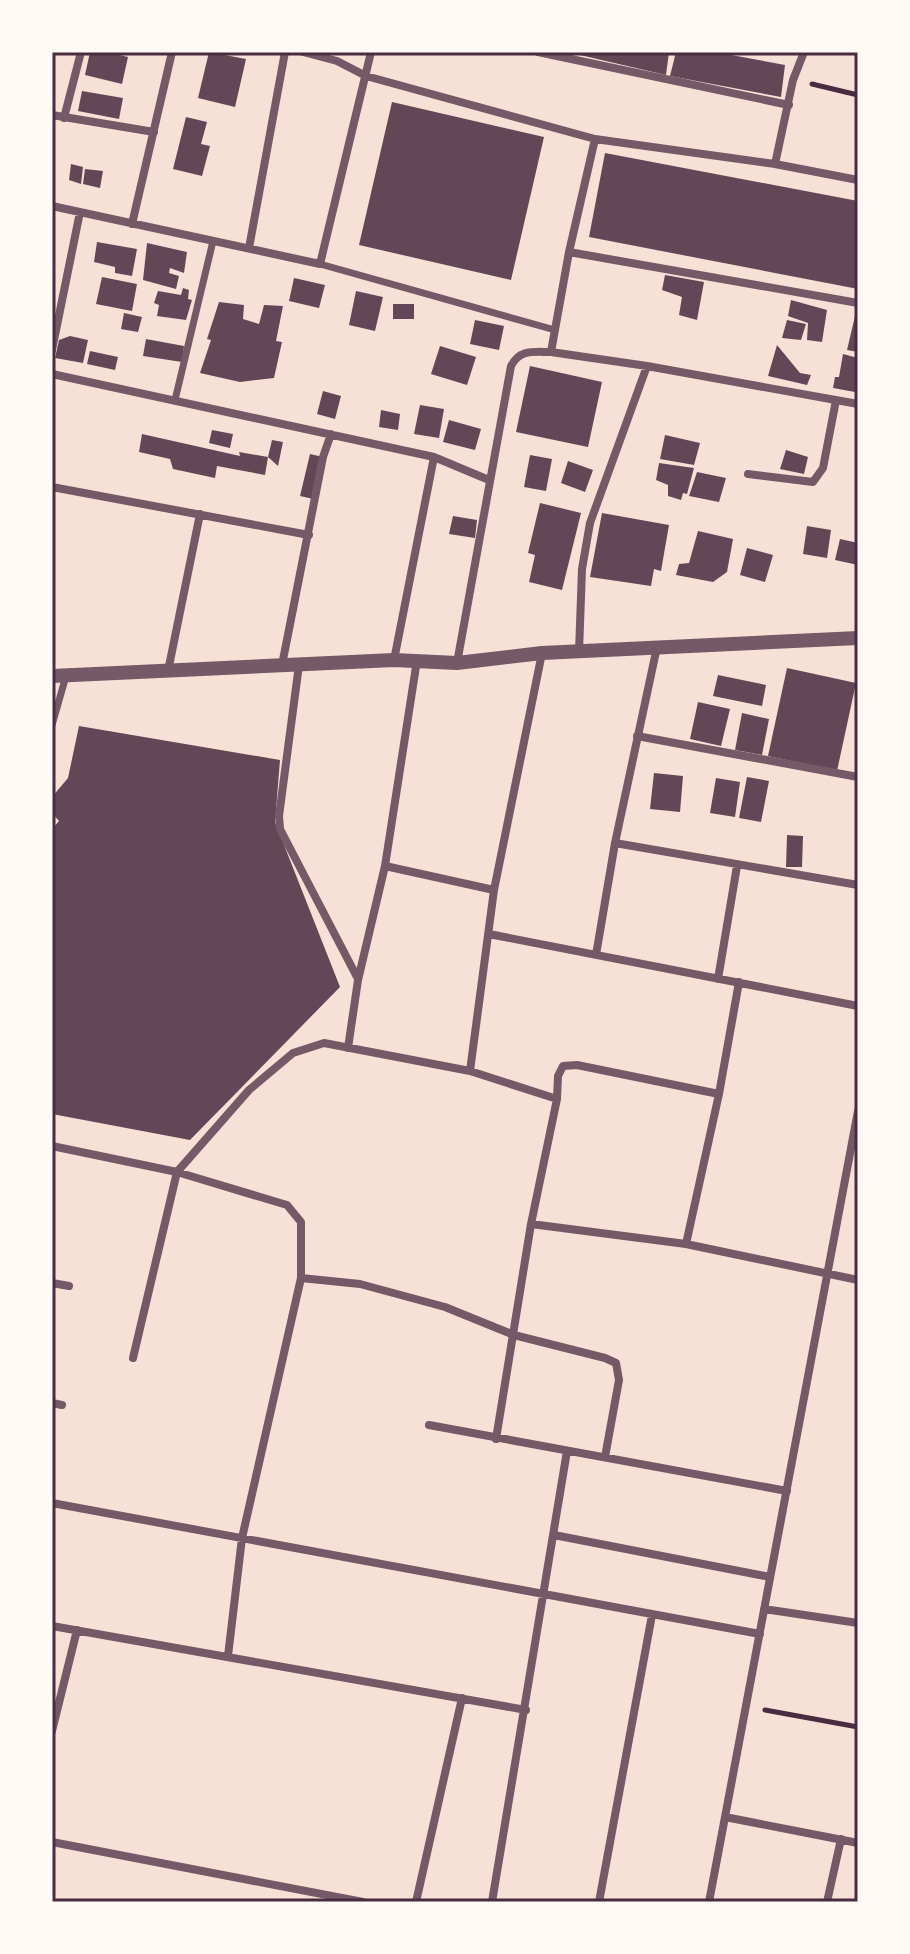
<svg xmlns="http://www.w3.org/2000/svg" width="910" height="1954" viewBox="0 0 910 1954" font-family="'Golos Text',sans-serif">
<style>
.building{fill:#644757}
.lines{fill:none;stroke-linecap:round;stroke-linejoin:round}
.path{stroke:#4a2c40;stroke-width:5}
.pedestrian{stroke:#755966;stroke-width:7}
.minor{stroke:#755966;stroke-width:8}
.tertiary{stroke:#755966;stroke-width:14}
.neatline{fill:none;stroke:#4a2c40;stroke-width:3}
</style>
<rect width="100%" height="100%" fill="#f7e1d7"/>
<path class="building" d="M90,52H107L128,57L122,84L85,75Z
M209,52L246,59L235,107L198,98Z
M567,52H669L666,75Z
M676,52H715L785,65L781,97L670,76Z
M82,91L123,98L119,119L78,111Z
M392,102L544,137L511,280L359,245Z
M186,117L207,122L201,144L210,146L202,176L173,169Z
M605,153L858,201V289L589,237Z
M71,164L83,167L81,184L69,180Z
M85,169L103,171L100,188L83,184Z
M97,242L137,249L132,276L115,273V267L94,262Z
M147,243L187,252L184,273L170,268L169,273L179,276L176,289L143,280Z
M665,275L704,282L697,320L679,315L682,297L662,290Z
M102,277L137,284L132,311L96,304Z
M294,278L325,285L319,308L289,301Z
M183,288L189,290L188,299L192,300L186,320L157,316L159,305L154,303L158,291L181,295Z
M356,291L383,297L375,331L349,325Z
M791,300L827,310L822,342L807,340L808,323L788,316Z
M219,302L244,305L243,319L259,324L264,305L283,306L276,341L282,342L274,378L240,382L200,373L211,340L207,339Z
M393,304H414V319H393Z
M124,313L142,317L138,332L121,329Z
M855,316L858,317V352L847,350Z
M475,320L504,326L499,350L470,344Z
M787,320L806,324L801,340L782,338Z
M70,336L88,340L83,363L55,358L59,340Z
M146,339L184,346L182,362L143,356Z
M777,345L800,373L811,375L807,385L768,376Z
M440,346L476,357L467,385L431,374Z
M90,351L118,357L115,370L87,364Z
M843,354L858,358L855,392L833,388L835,377H839Z
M530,366L602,382L588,447L516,432Z
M323,391L341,396L335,419L317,414Z
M420,405L444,409L439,438L414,434Z
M381,410L400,414L398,430L379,427Z
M449,420L481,429L475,450L443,442Z
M212,430L233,434L230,448L209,443Z
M142,434L240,456L239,452L268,457L272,440L283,442L278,466L268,457L265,475L217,466L215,478L173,469L170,459L139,452Z
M665,435L700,443L694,465L660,459Z
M786,450L808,457L804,474L780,469Z
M310,454L323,457L313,499L300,496Z
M530,455L552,459L546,491L524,487Z
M568,461L593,470L585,492L561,483Z
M659,463L694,468L687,494L683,493L681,500L668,496V485L656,480Z
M697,472L726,478L719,502L689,496Z
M540,503L581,513L562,590L529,582L535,555L528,553Z
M602,513L669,525L661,571L654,569L651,586L590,577Z
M453,516L477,520L475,538L449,534Z
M807,526L831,530L827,558L803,554Z
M698,531L733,539L727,572L713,582L676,575L679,564L689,563Z
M840,539L858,543V565L835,560Z
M747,548L773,555L765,582L740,575Z
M787,668L856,683L837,771L768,756Z
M718,675L766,685L762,706L713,696Z
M698,702L730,709L721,746L690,739Z
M742,713L769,719L762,755L735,750Z
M79,726L280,760L275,822L340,987L190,1140L52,1114V829L59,821L52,813V797L68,778Z
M654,773L683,776L680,812L650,809Z
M747,777L769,781L761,822L739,818Z
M716,778L740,782L735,817L710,813Z
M787,835L803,836L802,867H786Z"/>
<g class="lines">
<path class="path" d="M812,84L858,95
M765,1710L858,1727"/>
<path class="pedestrian" d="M320,264L555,330
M175,400L213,241
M52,725L66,676"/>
<path class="minor" d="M303,52L337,61L366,76L595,139L775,164L858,180
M538,52L789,105
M52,115L154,132
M64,118L81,52
M775,164L793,80L804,52
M52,206L320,264L371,52
M132,224L172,52
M249,248L285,52
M569,252L858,303
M52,350L80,212
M551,352L647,366L858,404
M52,374L434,457L489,480
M748,474L813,482L823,468L836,400
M52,487L309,535
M579,652L582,569L590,523L647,366
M394,660L434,457
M457,663L511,366C520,349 533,352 551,352L569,252L595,139
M282,665L323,457L331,434
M299,665L279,816L280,829L358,979
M168,671L200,514
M637,736L858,777
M615,843L858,885
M385,866L494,890
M489,934L858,1006
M596,955L615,843L657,647
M718,979L737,866
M348,1048L358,980L385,866L417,660
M470,1071L494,890L542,653
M52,1146L177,1172L287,1205L301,1222V1278L360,1284L445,1307L514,1335L605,1358L616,1363L619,1380L605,1457
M531,1224L686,1244L858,1280
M686,1244L719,1094
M52,1283L69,1286
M133,1358L177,1172L249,1090L293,1053L324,1043L470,1071L557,1099
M52,1403L62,1405
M429,1425L787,1491
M496,1439L531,1224L557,1099L558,1076L563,1066L577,1065L719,1094L739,982
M52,1503L760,1634
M554,1535L770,1577
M764,1609L858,1623
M52,1626L526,1710
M228,1656L242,1538L301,1278
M52,1731L77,1630
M725,1817L858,1843
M52,1842L363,1902
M416,1902L462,1698
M492,1902L567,1451
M599,1902L652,1615
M709,1902L858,1111
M827,1902L841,1839"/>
<path class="tertiary" d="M52,676L394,660L457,663L542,653L858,638"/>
</g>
<rect width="910" height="1954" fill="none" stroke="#fffaf5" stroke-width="108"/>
<rect x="54" y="54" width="802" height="1846" class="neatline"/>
</svg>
